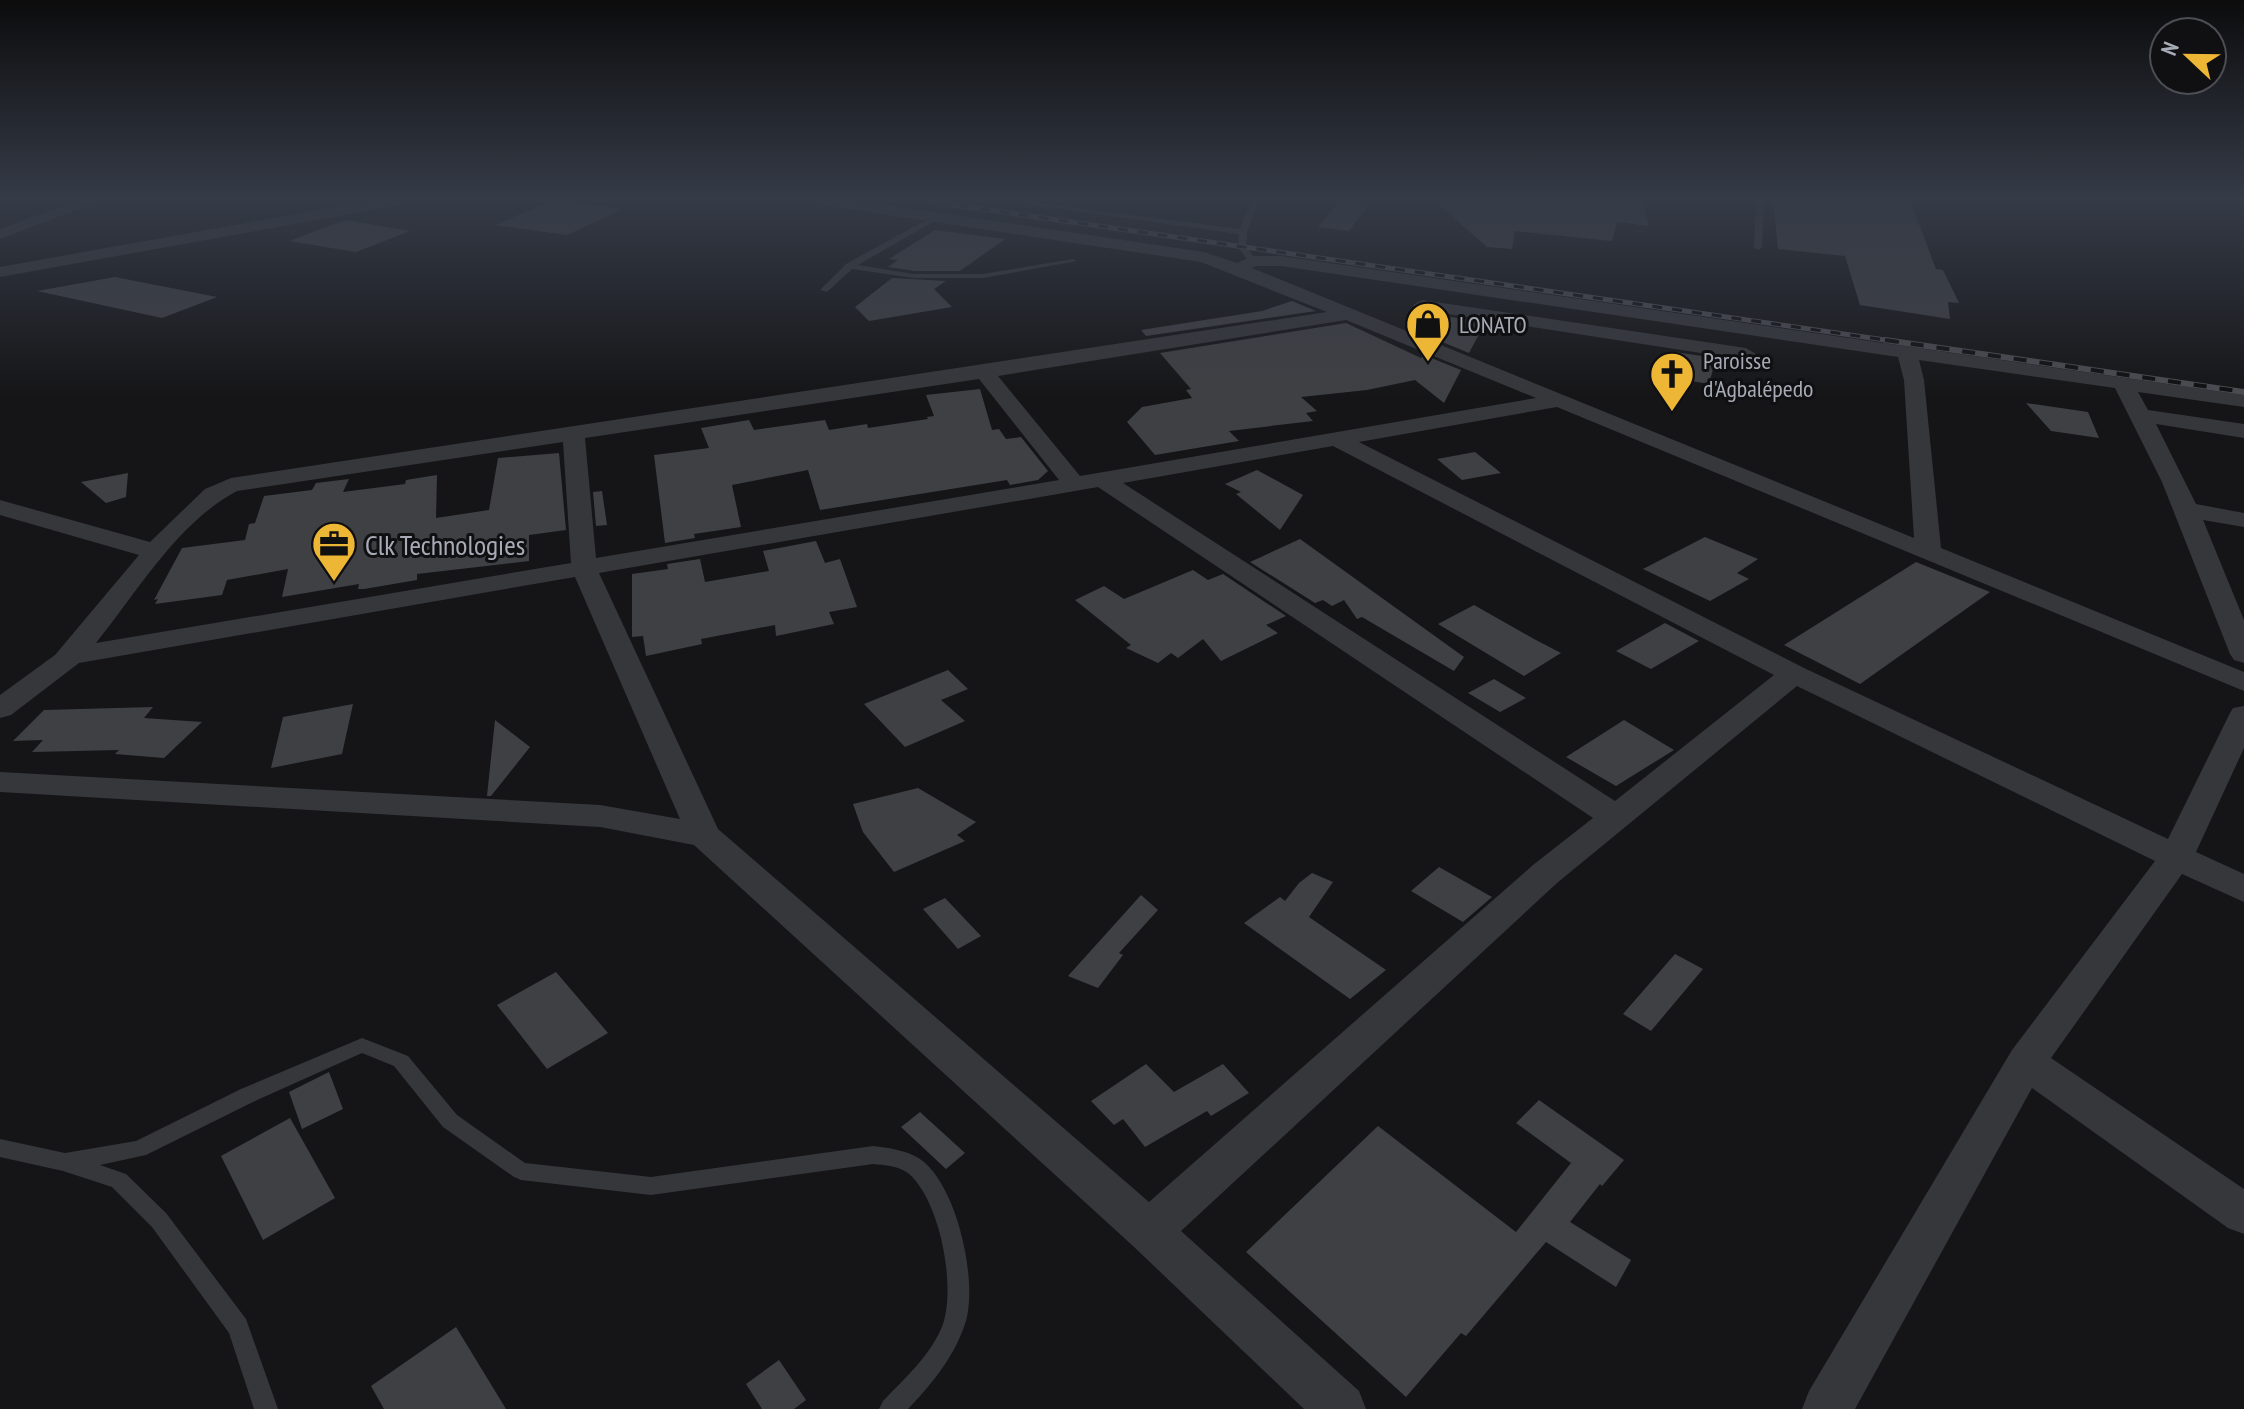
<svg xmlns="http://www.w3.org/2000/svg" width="2244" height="1409" viewBox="0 0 2244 1409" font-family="'PT Sans Narrow',sans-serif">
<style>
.building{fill:#3f4044}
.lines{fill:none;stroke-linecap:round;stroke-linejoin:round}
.service{fill:#36373b;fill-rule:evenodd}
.minor{fill:#36373b;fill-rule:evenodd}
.rail-far1-casing{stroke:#4b4c52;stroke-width:5}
.rail-casing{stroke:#4b4c52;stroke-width:6}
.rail-far1{stroke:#101012;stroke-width:3;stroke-dasharray:10;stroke-linecap:butt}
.rail{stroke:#101012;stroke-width:4;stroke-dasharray:13;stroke-linecap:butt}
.labels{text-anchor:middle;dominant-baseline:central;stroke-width:6;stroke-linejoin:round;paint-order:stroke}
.far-poi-label{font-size:24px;fill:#a7abb6;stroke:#101012;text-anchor:start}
.poi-label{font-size:28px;fill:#a7abb6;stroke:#101012;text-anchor:start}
</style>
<rect width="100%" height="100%" fill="#151517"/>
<path class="building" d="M553,200H557L623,209L567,235L495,225Z
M1340,200L1369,204L1349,231L1318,227Z
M1434,200H1642L1649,226L1617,222L1612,241L1515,231L1512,249L1487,247Z
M1773,200H1910L1936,269L1943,270L1959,303L1948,302L1950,319L1860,305L1845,256L1778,249Z
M345,220L410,231L356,252L289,241Z
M935,230L1005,239L960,271H914L888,267L898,260L889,259Z
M115,277L217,297L162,318L37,291Z
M892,278L946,281L934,289L952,307L869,321L855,307Z
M1292,301L1316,311L1146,336L1141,330L1262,311Z
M1451,317L1485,323L1469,353L1435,339Z
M1346,323L1421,358L1424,355L1461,370L1444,403L1415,380L1367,390L1301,397L1317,411L1306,413L1313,421L1229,431L1239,441L1155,455L1127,422L1142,407L1192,398L1186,390L1191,389L1160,353Z
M1675,352L1716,358L1709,384L1667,377Z
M980,389L992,430L999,429L1006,439L1021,437L1048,471L1038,480L1010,485L1007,480L820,510L808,470L732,485L741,527L694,534L695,538L665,543L654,455L709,448L701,428L749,420L754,430L825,420L829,430L867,424L868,428L928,419L927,417L934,416L926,395Z
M2026,403L2088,412L2099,438L2051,431Z
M1475,452L1501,473L1462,480L1437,459Z
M559,453L566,530L529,535V561L417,574V580L364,589H358L359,584L282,597L288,569L227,580L222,595L155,604L158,599L154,600L182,548L245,540L249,524L255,523L264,496L312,490L316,483L349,479L343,492L405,484L406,480L437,475L436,518L489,510L498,458Z
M1257,470L1303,495L1280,530L1236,494L1241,492L1225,484Z
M128,473L126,497L106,503L81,482Z
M602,491L607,525L596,526L593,492Z
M1705,537L1758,559L1737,573L1749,579L1710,601L1643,569Z
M1300,539L1464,657L1454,671L1362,617L1357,619L1344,600L1332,606L1323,600L1315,603L1250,562Z
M816,541L825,563L840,559L857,607L829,612L834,624L776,636L775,625L701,639L702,644L646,656L643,636L632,637V574L668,569L667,564L700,559L705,582L769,571L763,551Z
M1916,562L1990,592L1860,684L1784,645Z
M1193,570L1208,580L1223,574L1286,616L1266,625L1278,633L1221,661L1203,639L1178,658L1171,653L1158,663L1126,648L1131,645L1075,600L1104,586L1124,599Z
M1474,605L1534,639L1561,653L1524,676L1438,624Z
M1665,623L1699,641L1651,669L1616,651Z
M948,670L968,689L941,700L965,721L905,747L864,704Z
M1494,679L1526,698L1500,712L1468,693Z
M353,704L342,754L271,768L283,717Z
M153,707L144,718L202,722L164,758L115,754L119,750L32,752L43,740L13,741L44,710Z
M495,720L530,747L491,796H487Z
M1624,720L1674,750L1616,786L1566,757Z
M918,788L976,822L957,835L965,841L894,872L863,832L853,804Z
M1439,867L1492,897L1463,922L1411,891Z
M1312,873L1333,882L1309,917L1386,970L1350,999L1244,923L1280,897L1285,901L1299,883Z
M1141,895L1158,910L1119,953L1123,955L1098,988L1068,976Z
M945,898L981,936L958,949L923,909Z
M1675,954L1703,969L1651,1031L1623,1014Z
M556,972L608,1033L547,1069L497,1005Z
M1146,1064L1174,1092L1223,1064L1249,1093L1211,1116L1207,1111L1145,1147L1123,1119L1114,1125L1091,1101Z
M329,1072L343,1109L302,1129L289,1092Z
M1539,1100L1624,1160L1602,1186L1600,1184L1570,1222L1631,1260L1616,1287L1546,1242L1466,1336L1461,1333L1406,1397L1246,1252L1378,1126L1516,1232L1571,1163L1516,1123Z
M920,1112L965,1153L946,1169L901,1127Z
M290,1118L335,1198L263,1240L221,1156Z
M456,1327L506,1409H384L371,1386Z
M779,1360L806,1400L794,1409H762L746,1384Z"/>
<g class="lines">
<path class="service" d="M996,200H1016L1240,229L1251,200H1259L1247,232L1246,247L1257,261L1250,263L1238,247L1239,234Z
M1756,200H1764L1762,248L1758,250L1754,248Z
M935,215L939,217L938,219L858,265L914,274H983L1073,259L1077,261L983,278H914L852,269L827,292L820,290L846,264Z
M362,1038L408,1056L457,1115L525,1163L651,1177L873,1146C888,1148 907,1150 920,1159C957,1184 979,1283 965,1324C954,1357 932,1384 908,1409H879L883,1401C905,1378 932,1354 943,1324C956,1285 940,1200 908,1173C898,1166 885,1165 873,1164L651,1195L521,1180L514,1177L443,1127L394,1066L362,1053L255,1101L146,1155L100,1165L126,1174L166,1213L246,1319L278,1409H254L229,1333L152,1227L112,1187L63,1171L0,1157V1139L65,1153L136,1141L241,1089Z"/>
<path class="minor" d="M79,200H102L0,239V229Z
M374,200H408L400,205L0,277V267Z
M813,200H852L1204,252L1237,263L1253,256H1281L2244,395V407L2138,392L2148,410L2244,424V438L2156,424L2196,504L2244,513V527L2203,520L2244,620V663L2234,660L2230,654L2162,482L2115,388L1919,360L1924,380L1941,548L2244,672V691L1557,407L1359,442L1804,668L2168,839L2229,715L2233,708L2244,706V748L2196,852L2244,874V902L2182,874L2051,1058L2244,1189V1234L2228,1228L2032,1088L1855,1409H1802L1809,1391L2012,1050L2155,861L1797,686L1557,883L1181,1231L1359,1391L1366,1409H1304L1133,1246L694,845L600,827L0,792V772L600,805L680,819L575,577L79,663L11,715L0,718V695L55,655L139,555L0,515V500L150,542L205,489L231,478L1327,312L1201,262L821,205ZM1256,266H1281L1898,357L1904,380L1914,538L1252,268ZM1346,320L1536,398L1080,476L998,376ZM979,379L1059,480L596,558L585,438ZM563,442L571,563L96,643C138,591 177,523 237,491ZM1333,446L1774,675L1615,801L1123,483ZM1098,487L1593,818L1533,865L1149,1202L718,829L599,573Z
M1422,300L1746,348L1756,354L1746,360L1416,309L1413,305Z"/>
<g class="rail-far1-casing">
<path id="rail-far1" d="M920,200L1899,342"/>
</g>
<g class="rail-casing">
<path id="rail" d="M1885,340L2244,392"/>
</g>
<use href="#rail-far1" class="rail-far1"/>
<use href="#rail" class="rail"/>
</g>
<linearGradient id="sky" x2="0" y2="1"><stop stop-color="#0c0c0d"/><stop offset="0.5" stop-color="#353b47"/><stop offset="1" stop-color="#353b47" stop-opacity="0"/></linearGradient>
<rect width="2244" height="397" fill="url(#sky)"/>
<defs>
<g id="shop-pin" transform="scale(2.3)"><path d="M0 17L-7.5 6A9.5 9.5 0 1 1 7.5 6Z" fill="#eeb635" stroke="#101012"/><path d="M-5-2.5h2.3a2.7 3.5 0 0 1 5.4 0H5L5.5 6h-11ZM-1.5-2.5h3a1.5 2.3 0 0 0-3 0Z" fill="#111"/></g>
<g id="church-pin" transform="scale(2.3)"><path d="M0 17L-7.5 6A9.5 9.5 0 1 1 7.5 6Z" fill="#eeb635" stroke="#101012"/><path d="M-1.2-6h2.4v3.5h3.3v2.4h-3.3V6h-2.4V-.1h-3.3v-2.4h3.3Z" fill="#111"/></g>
<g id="office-pin" transform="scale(2.3)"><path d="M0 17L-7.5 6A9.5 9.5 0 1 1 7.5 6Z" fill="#eeb635" stroke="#101012"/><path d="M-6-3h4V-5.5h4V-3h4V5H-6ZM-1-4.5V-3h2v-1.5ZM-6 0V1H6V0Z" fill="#111"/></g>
</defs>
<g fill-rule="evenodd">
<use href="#shop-pin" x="1428" y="324"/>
<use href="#church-pin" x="1672" y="374"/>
<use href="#office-pin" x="334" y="544"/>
</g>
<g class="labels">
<g class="far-poi-label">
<text x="1459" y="324">LONATO</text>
<text x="1703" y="360">Paroisse<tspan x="1703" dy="28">d'Agbalépedo</tspan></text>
</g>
<g class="poi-label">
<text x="365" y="544">Clk Technologies</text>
</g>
</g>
<g transform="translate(2188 56) rotate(292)"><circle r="38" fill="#101012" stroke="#4c4e54" stroke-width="2"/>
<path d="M0-6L14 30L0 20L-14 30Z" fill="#eeb635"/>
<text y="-12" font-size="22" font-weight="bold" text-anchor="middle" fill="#a7abb6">N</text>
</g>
</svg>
